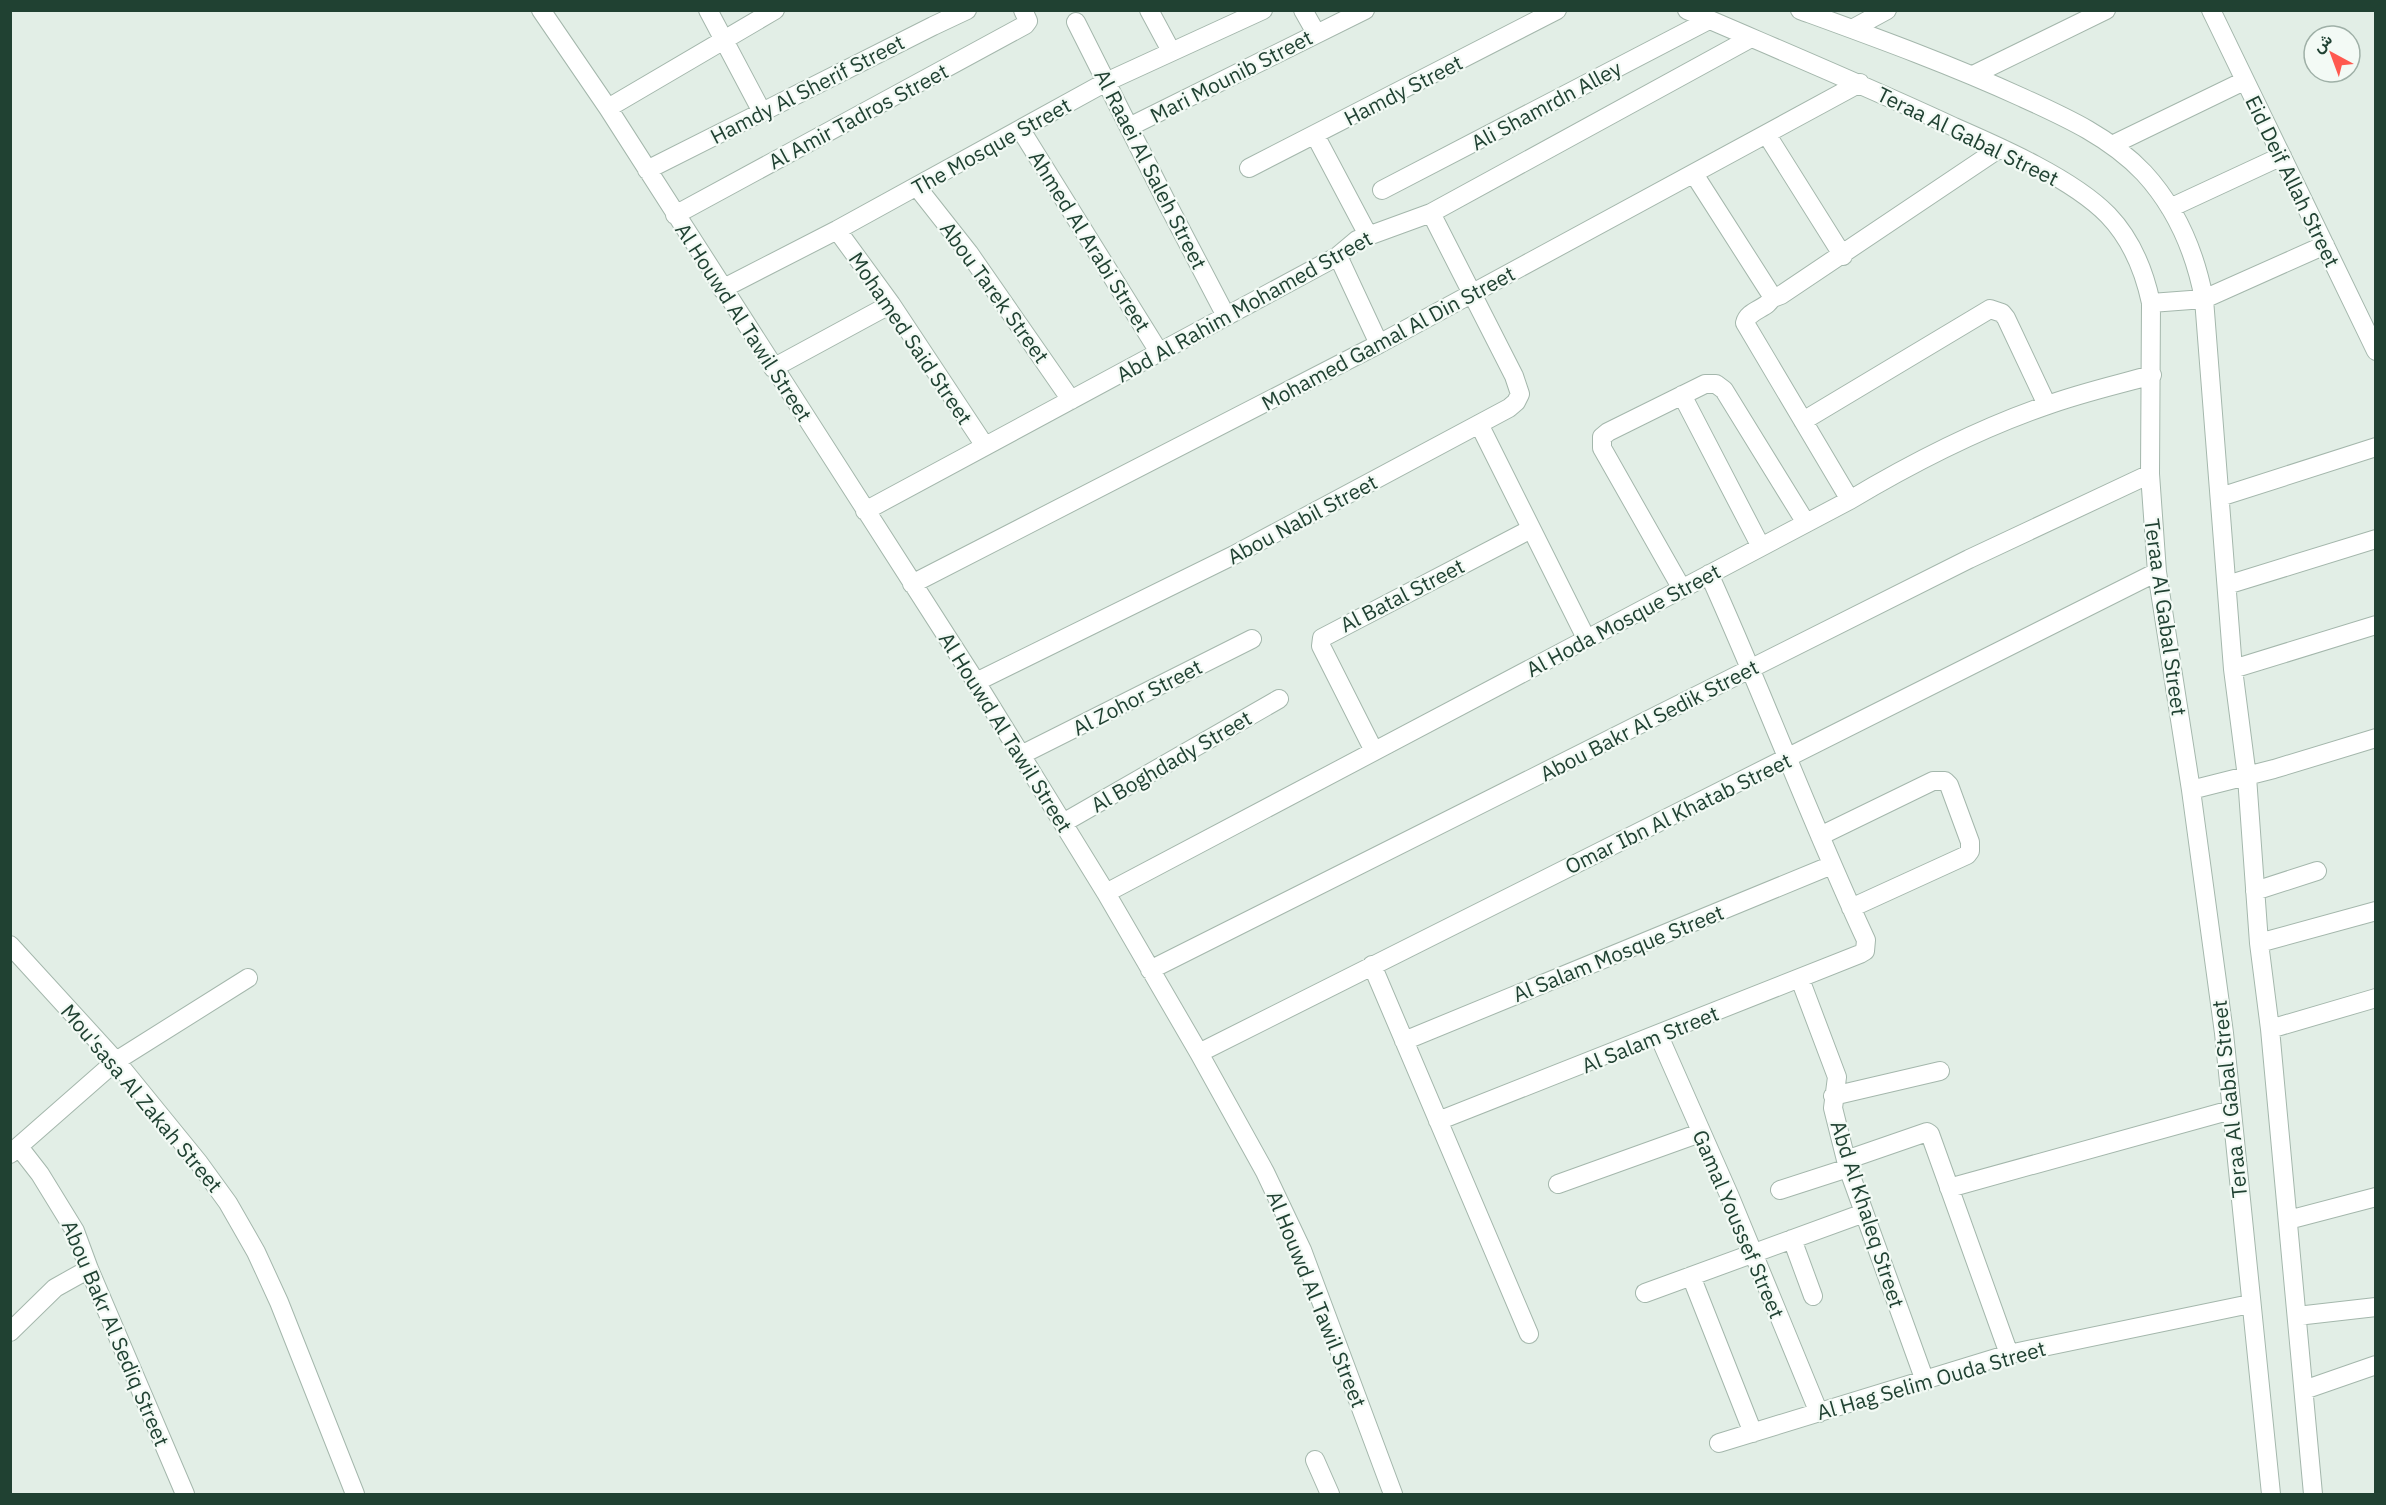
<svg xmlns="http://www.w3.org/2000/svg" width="2386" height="1505" viewBox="0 0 2386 1505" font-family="'IBM Plex Sans',Vazirmatn,sans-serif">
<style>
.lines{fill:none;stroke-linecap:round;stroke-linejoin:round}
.minor-casing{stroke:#a4b7ac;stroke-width:20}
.minor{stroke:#fff;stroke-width:18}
.labels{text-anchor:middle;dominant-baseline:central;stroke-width:4.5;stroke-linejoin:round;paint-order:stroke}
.street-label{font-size:21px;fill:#204132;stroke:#f3faf5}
</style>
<rect width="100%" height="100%" fill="#e2eee6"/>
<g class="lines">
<g class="minor-casing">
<path id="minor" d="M541,10L608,108L976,682L1106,893L1199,1053L1265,1172L1302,1250L1393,1494
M708,10L762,112
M1149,10L1171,51
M1303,10L1316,33
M1687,10C1777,49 1866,86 1954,127C2000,147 2073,179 2108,215C2132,240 2144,270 2151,303L2150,474L2157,572L2191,790L2224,1033L2271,1494
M1800,10C1874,37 1949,64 2021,97C2065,117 2110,137 2144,173C2177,209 2195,252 2204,299L2233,669L2247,777L2259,943L2270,1029L2313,1494
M2211,10L2376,351
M1076,22L1168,205L1226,316
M1852,29L1887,10
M1973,75L2106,10
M608,108L775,10
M1129,127L1365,10
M1021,130L1159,352
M1315,135L1368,235
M1767,135L1843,256
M2112,145L2244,81
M1249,168L1557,10
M647,170L933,26L967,10
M1694,174L1772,296C1770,309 1748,309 1745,323L1850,500
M917,187L969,253L1071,400
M1382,190L1709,20
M2170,208L2282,156
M675,215L1025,25L1028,21L1023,10
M837,230L891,304L985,446
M1338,256L1379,344
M722,289L837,230L1106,82L1263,10
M1773,298L1781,295L2000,148
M2151,303L2204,299L2325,245
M773,368L891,304
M1682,395L1761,547
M1803,421L1990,309L2002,313L2006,318L2047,405
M1479,424L1586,638
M2220,497L2376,447
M865,511L1338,256L1357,240L1431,213L1751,38
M912,584L1379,344L1860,83
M2227,585L2376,539
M1682,589L1602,448V437L1608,432L1705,384H1716L1724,390L1806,523
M2233,669L2376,625
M976,682L1234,555L1509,408L1516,402L1520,394L1514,376L1431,213
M1374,751L1321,646L1322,638L1531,529
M1021,755L1252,639
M2191,790L2274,769L2376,738
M1063,823L1279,699
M1820,836L1933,781H1945L1949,785L1970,842V851L1967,855L1851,908
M2255,891L2317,871
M1106,893L1850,500C1912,463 1976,430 2045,406C2080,393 2116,385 2152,375
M2259,943L2376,911
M10,945L116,1061L199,1163L228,1203L256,1252L279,1302L355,1494
M1372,965L1529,1334
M1150,970L1969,559L2150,474
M1800,979L1837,1077L1833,1108L1848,1168L1925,1381
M2270,1029L2376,998
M1659,1036L1730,1197L1819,1413
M1404,1041L1832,865
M1199,1053L2157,572
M1833,1096L1940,1071
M1438,1121L1860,954L1865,951L1866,940C1810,820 1764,695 1709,574
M19,1147L40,1174L75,1231L89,1269L185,1494
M10,1154L116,1061L248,978
M1846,1160L1927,1132L1930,1134L2009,1354
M1558,1184L1700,1133
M1949,1188L2231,1110
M1780,1190L1848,1168
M2288,1220L2376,1197
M1792,1239L1813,1296
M1691,1276L1753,1433
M1645,1293L1864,1213
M2297,1316L2376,1307
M10,1332L55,1288L89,1269
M2304,1390L2376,1365
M1719,1443L2009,1354L2250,1304
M1315,1460L1330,1494"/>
</g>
<use href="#minor" class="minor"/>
</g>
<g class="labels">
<g class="street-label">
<text transform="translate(1231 76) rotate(-27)">Mari Mounib Street</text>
<text transform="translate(807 89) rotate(-27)">Hamdy Al Sherif Street</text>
<text transform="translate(1403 90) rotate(-27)">Hamdy Street</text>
<text transform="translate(1546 105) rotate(-28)">Ali Shamrdn Alley</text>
<text transform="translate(858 116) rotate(-28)">Al Amir Tadros Street</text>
<text transform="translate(1968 136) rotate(26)">Teraa Al Gabal Street</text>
<text transform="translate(991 146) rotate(-29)">The Mosque Street</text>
<text transform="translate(1151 169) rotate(63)">Al Raaei Al Saleh Street</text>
<text transform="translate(2293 181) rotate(64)">Eid Deif Allah Street</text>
<text transform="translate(1090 241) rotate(58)">Ahmed Al Arabi Street</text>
<text transform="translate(995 292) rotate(54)">Abou Tarek Street</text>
<text transform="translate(1244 306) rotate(-29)">Abd Al Rahim Mohamed Street</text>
<text transform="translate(744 322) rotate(57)">Al Houwd Al Tawil Street</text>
<text transform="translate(911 338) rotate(56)">Mohamed Said Street</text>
<text transform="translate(1388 338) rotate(-28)">Mohamed Gamal Al Din Street</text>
<text transform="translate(1302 519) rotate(-28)">Abou Nabil Street</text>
<text transform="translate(1402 595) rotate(-27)">Al Batal Street</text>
<text transform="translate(2166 617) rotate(82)">Teraa Al Gabal Street</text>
<text transform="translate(1623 620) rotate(-28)">Al Hoda Mosque Street</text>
<text transform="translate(1137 697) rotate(-27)">Al Zohor Street</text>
<text transform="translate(1649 720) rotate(-27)">Abou Bakr Al Sedik Street</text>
<text transform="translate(1006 732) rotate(58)">Al Houwd Al Tawil Street</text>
<text transform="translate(1171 761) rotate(-30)">Al Boghdady Street</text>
<text transform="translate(1678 813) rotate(-26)">Omar Ibn Al Khatab Street</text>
<text transform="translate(1618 953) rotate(-22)">Al Salam Mosque Street</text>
<text transform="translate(1650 1039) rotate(-22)">Al Salam Street</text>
<text transform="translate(142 1098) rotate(50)">Mou'sasa Al Zakah Street</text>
<text transform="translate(2229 1099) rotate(-96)">Teraa Al Gabal Street</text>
<text transform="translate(1868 1214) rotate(72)">Abd Al Khaleq Street</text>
<text transform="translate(1739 1224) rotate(67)">Gamal Youssef Street</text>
<text transform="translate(1317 1299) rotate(68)">Al Houwd Al Tawil Street</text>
<text transform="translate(116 1333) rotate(67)">Abou Bakr Al Sediq Street</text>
<text transform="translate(1931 1380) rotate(-16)">Al Hag Selim Ouda Street</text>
</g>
</g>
<rect width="2386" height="1505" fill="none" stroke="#204132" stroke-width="24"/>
<g transform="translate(2332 54) rotate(319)"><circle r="28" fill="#f3faf5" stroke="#9fb0a7" stroke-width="1.5"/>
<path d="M0-4.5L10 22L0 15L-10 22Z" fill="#ff594f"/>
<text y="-9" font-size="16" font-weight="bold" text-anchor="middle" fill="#204132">ش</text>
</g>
</svg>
